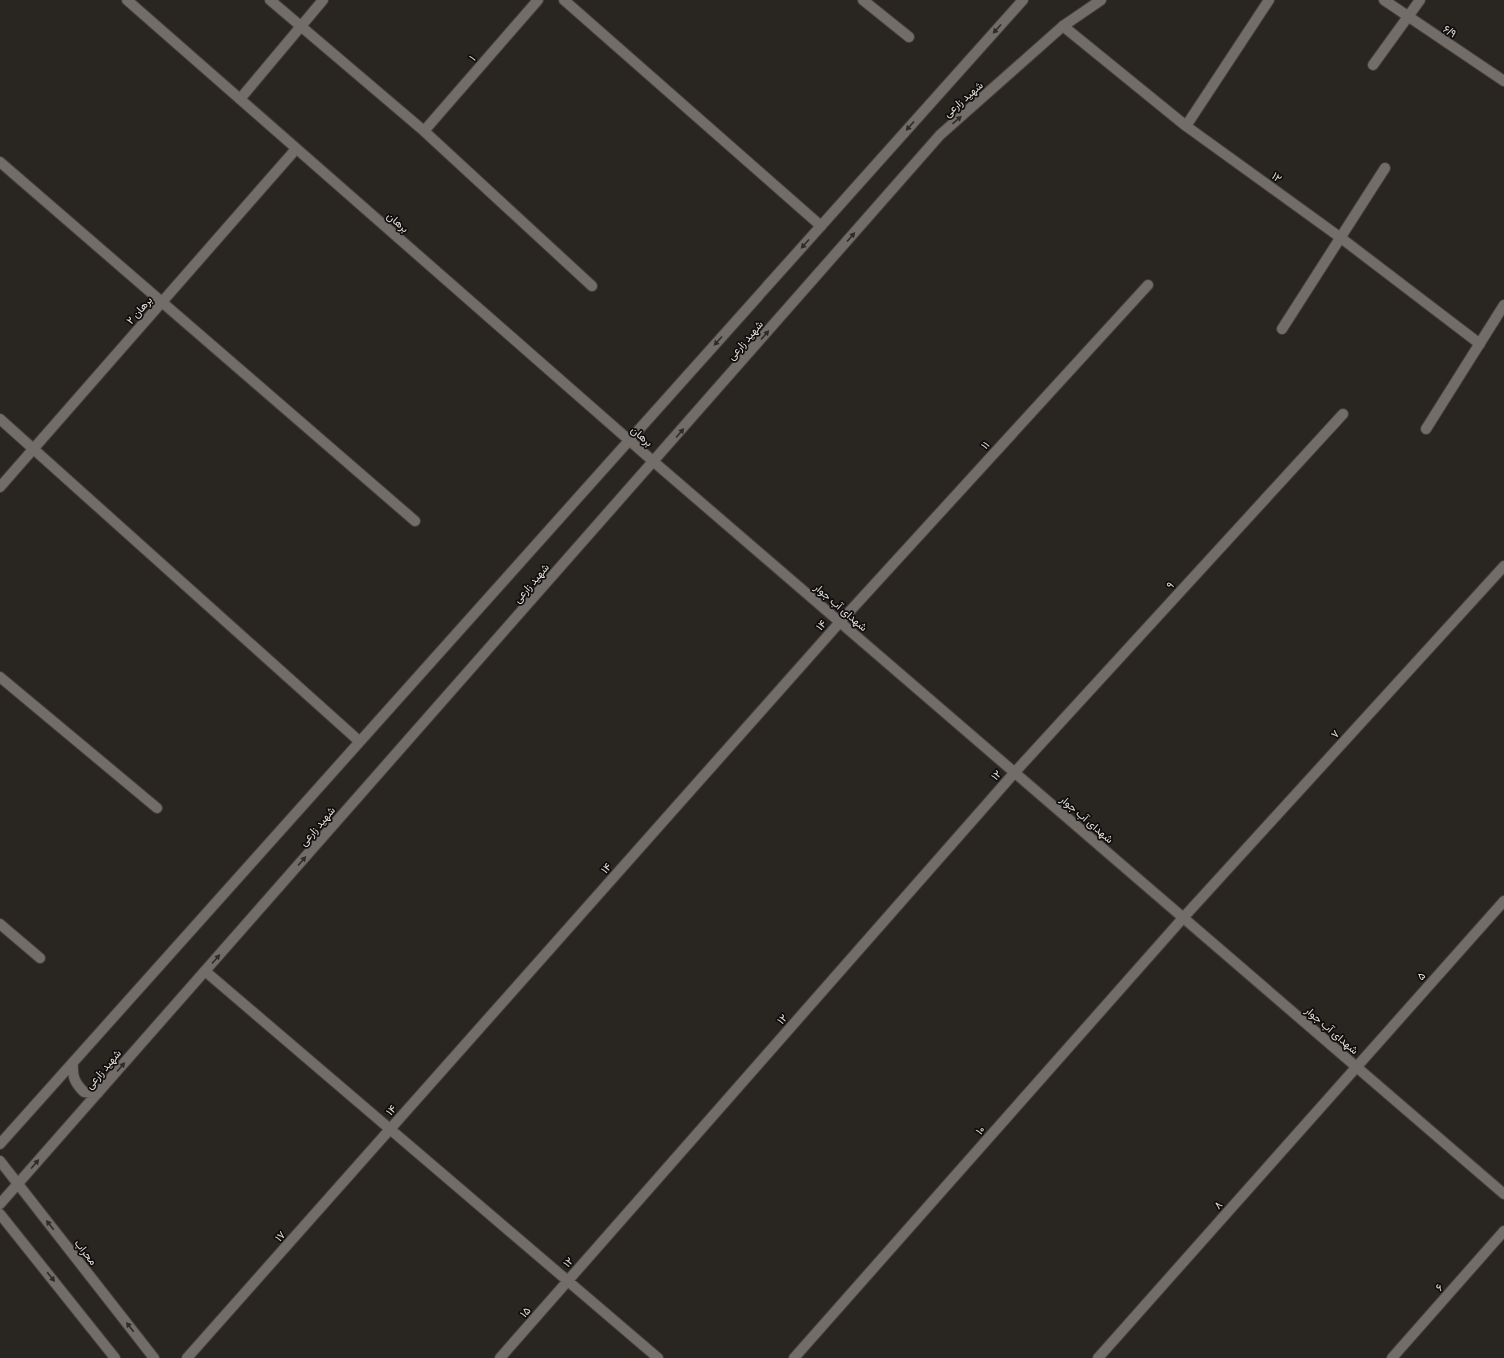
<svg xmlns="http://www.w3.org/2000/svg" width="1504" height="1358" viewBox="0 0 1504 1358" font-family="'Archivo Narrow',Vazirmatn,sans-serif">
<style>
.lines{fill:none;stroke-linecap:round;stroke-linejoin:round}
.minor-casing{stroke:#433f3d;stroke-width:12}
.tertiary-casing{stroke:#433f3d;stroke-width:12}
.minor{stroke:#726d69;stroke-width:10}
.tertiary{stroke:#726d69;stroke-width:10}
.oneway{fill:#2d2a29}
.labels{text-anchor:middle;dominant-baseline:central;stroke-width:3.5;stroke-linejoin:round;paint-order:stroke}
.street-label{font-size:11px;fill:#e0dcda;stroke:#100e0d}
</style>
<rect width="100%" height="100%" fill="#292521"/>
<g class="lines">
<g class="minor-casing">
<path id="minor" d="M270,0L424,131L592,286
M564,0L821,226
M863,0L909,37
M1384,0L1504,81
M1063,26L1186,126L1341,238L1480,344
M1373,65L1420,0
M240,99L323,0
M1186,126L1269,0
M424,131L538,0
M0,162L415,521
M1282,329L1385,168
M0,419L359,741
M1426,429L1504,305
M0,487L296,149
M0,677L157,808
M0,924L40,958
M205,971L658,1358
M187,1358L840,622L1148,285
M500,1358L1015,772L1343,414
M794,1358L1183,918L1504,566
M1098,1358L1504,901
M1392,1358L1504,1231"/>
</g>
<g class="tertiary-casing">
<path id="tertiary" d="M127,0L654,462L1504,1194
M73,1062C72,1076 74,1082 84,1092L98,1093
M0,1144L1023,0
M0,1161L154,1358
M0,1204L940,135L1063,26L1101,0
M0,1214L115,1358"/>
</g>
<use href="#minor" class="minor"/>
<use href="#tertiary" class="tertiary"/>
</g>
<defs><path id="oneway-solid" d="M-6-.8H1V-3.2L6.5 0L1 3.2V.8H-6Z"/></defs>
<g class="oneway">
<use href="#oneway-solid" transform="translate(997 29) rotate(132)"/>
<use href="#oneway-solid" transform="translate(957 120) rotate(-41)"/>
<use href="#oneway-solid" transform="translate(910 126) rotate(132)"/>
<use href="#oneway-solid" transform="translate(851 237) rotate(-49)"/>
<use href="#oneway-solid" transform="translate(805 244) rotate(132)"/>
<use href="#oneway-solid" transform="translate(765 335) rotate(-49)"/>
<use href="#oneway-solid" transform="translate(718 341) rotate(132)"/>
<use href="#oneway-solid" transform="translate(680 433) rotate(-49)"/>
<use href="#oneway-solid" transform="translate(302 861) rotate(-49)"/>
<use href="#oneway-solid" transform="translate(216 959) rotate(-49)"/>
<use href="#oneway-solid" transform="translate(121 1067) rotate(-49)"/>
<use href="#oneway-solid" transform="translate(35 1164) rotate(-49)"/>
<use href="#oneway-solid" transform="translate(50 1225) rotate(-128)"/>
<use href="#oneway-solid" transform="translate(51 1277) rotate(51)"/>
<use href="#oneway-solid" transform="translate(130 1327) rotate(-128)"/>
</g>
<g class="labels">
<g class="street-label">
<text transform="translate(1450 31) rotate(34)">۶/۹</text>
<text transform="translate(472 58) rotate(-49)">۱</text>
<text transform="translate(963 99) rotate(-41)">شهید زارعی</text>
<text transform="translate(1277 177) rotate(36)">۱۲</text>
<text transform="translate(398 222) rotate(41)">برهان</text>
<text transform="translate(139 310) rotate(-49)">برهان ۲</text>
<text transform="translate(745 340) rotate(-49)">شهید زارعی</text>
<text transform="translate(642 436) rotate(41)">برهان</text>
<text transform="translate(985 445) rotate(-48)">۱۱</text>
<text transform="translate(531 583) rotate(-49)">شهید زارعی</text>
<text transform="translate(1170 585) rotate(-47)">۹</text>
<text transform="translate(841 607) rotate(41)">شهدای آب جوار</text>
<text transform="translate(821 625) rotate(-48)">۱۴</text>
<text transform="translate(1335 734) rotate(-48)">۷</text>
<text transform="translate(996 775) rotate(-49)">۱۲</text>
<text transform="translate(1087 819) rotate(41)">شهدای آب جوار</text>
<text transform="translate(317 826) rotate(-49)">شهید زارعی</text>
<text transform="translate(606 868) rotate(-48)">۱۴</text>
<text transform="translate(1421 976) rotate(-48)">۵</text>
<text transform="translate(782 1019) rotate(-49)">۱۲</text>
<text transform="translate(1332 1030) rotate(41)">شهدای آب جوار</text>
<text transform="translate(103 1069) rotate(-49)">شهید زارعی</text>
<text transform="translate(391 1110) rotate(-48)">۱۴</text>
<text transform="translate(980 1130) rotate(-49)">۱۰</text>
<text transform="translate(1218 1205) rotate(-48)">۸</text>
<text transform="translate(280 1236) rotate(-48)">۱۷</text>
<text transform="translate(86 1252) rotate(52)">محراب</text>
<text transform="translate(568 1262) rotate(-49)">۱۲</text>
<text transform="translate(1439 1287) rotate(-48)">۶</text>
<text transform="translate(525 1312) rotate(-49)">۱۵</text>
</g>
</g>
</svg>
